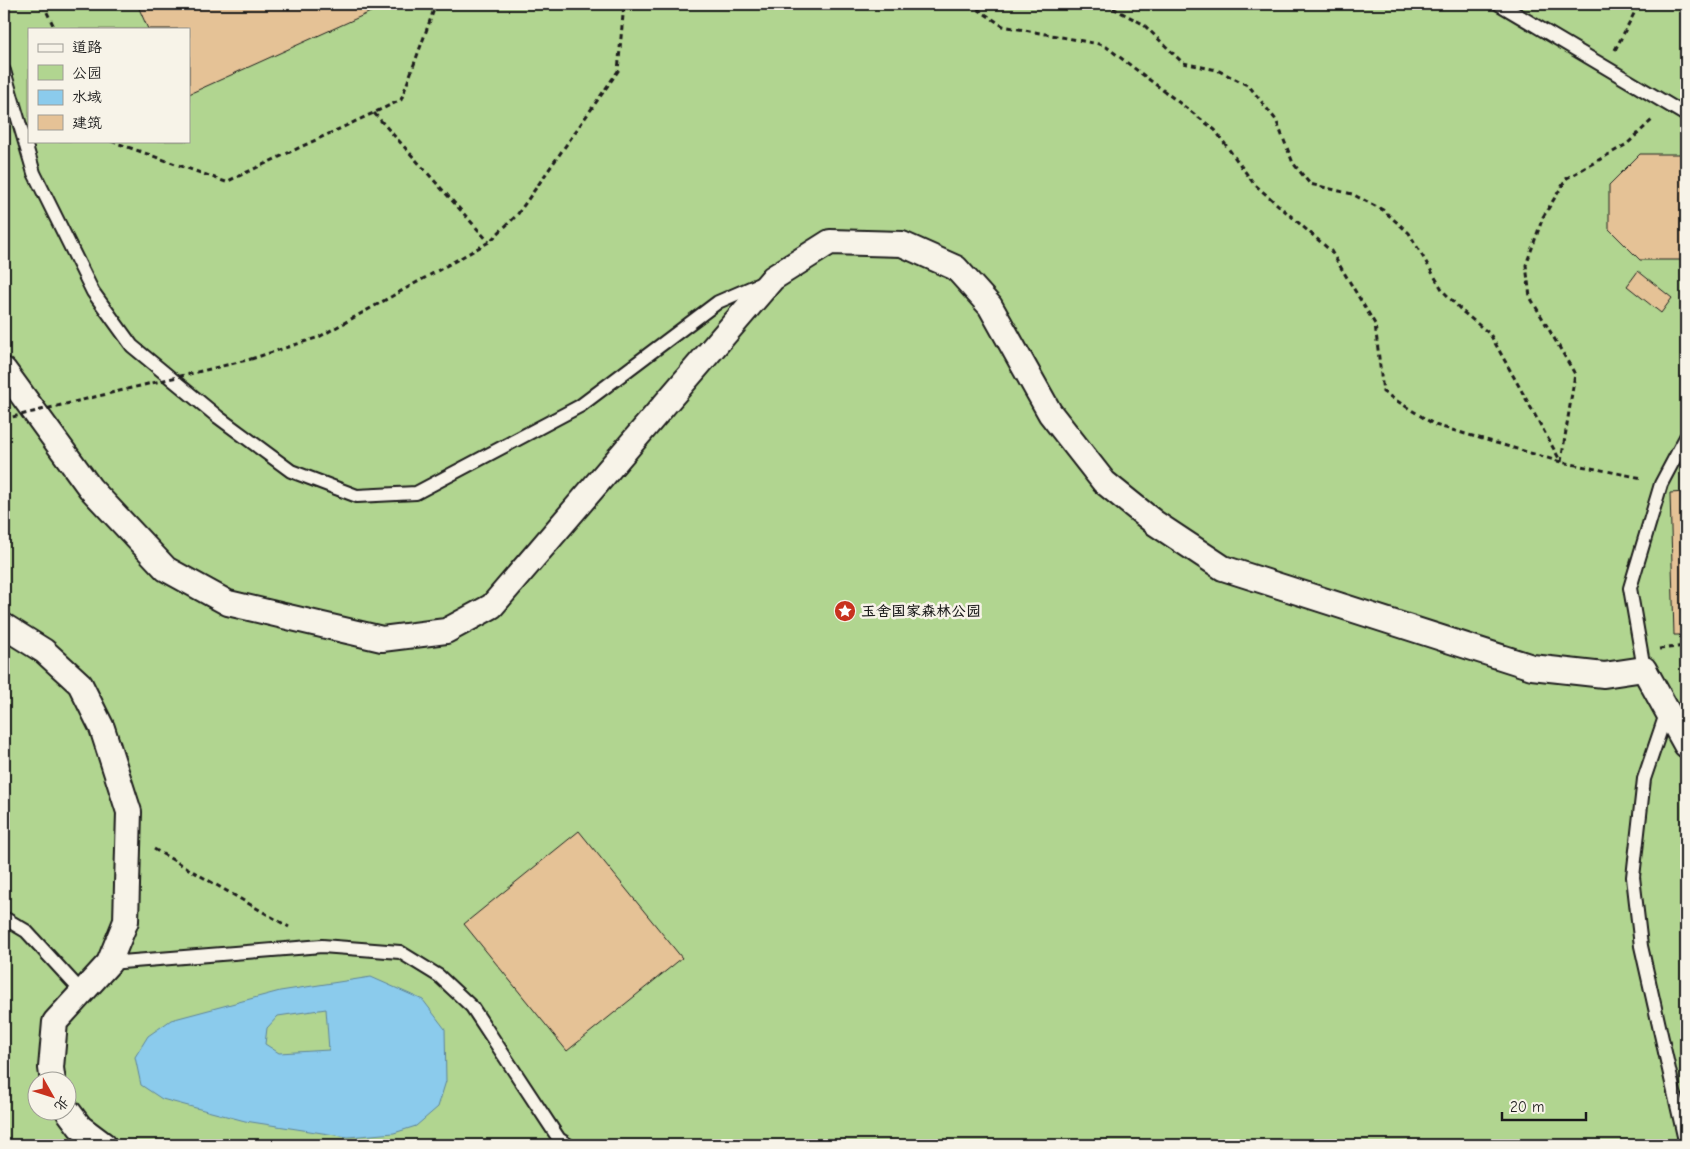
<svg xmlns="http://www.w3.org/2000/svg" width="1690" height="1149" viewBox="0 0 1690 1149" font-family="'Comic Neue','LXGW WenKai TC',sans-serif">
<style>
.green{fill:#b1d590;stroke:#667856;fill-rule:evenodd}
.water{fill:#8bcbec;stroke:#5f8599;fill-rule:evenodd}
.building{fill:#e5c296;stroke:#1c1c1c}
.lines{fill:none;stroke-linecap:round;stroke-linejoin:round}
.lane-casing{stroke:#1c1c1c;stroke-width:16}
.street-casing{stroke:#1c1c1c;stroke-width:28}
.path{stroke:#1c1c1c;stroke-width:3;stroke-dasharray:5 4;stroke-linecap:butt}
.lane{stroke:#f7f3e8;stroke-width:12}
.street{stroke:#f7f3e8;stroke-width:24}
.path-bridge{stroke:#1c1c1c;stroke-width:3;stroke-dasharray:5 4;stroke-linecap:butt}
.labels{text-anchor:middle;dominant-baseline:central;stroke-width:5;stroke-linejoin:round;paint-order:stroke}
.poi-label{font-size:15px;font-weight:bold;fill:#1c1c1c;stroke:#f7f3e8;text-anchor:start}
</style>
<rect width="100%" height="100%" fill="#f3e9d8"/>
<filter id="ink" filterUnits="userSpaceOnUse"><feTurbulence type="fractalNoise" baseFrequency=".02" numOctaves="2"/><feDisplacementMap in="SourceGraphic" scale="10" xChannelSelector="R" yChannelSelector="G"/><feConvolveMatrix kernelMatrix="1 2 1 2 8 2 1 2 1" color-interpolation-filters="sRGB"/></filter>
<g filter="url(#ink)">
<path class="green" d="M4,4H1686V1145H4ZM29,29H189V141H29ZM38,1082H68V1112H38Z"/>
<path class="water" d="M371,977L423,1000L445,1029L446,1081L438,1107L416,1126L394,1133L348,1137L245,1121L162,1099L141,1085L135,1057L148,1036L171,1020L280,991ZM326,1009L329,1050L279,1053L265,1044L267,1028L278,1016Z"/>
<path class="building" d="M137,4H385L386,5L189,94V29H148Z
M1640,154H1684L1686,156V257L1684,260H1640L1609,229V185Z
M1638,271L1672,298L1661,313L1627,286Z
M1686,492V635H1674L1670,493Z
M579,831L682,958L567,1051L464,924Z"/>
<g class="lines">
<g class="lane-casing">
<path id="lane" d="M1499,4L1686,115
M4,71L34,173L93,292L132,346L218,417L291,471L357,496L416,493L580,406L718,302L764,282
M1644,669L1630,588L1661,484L1686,437
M1667,711L1644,779L1633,877L1641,946L1686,1145
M4,918L26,931L82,992
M109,963L322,946L400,952L439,976L472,1007L559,1139L568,1145"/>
</g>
<g class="street-casing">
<path id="street" d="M4,370L90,488L166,569L228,603L382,639L446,631L492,606L773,278L830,242L902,244L956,268L990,306L1050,413L1104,482L1155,523L1223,568L1532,667L1604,675L1644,669L1686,745
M4,626L44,651L80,684L102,728L129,812L126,921L109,963L55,1022L51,1068L53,1082
M68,1111L80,1127L104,1145"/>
</g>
<path class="path" d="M43,4L55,29
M970,4L1003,26L1104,45L1215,130L1254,184L1331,251L1375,324L1383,392L1435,425L1561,462L1642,478
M1105,4L1143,24L1183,63L1217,70L1249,86L1276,120L1293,163L1310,184L1352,194L1383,210L1409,233L1443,291L1463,312L1490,334L1561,462
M1615,50L1639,4
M374,113L489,242
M111,141L226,182L401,100L436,4
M251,359L319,337L489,242L517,215L618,71L624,4
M1561,462L1575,374L1530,297L1526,265L1543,217L1567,178L1627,144L1654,118
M1659,649L1686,646
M154,849L289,927
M729,1145L743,1139"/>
<use href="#lane" class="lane"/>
<use href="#street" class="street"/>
<path class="path-bridge" d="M4,419L251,359"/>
</g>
</g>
<defs>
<g id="sight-disc" transform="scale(1.125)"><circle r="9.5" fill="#c8321e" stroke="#f7f3e8"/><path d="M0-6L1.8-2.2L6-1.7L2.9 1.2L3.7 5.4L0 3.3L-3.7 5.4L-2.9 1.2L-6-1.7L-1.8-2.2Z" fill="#fff"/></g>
</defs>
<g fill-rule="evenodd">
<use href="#sight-disc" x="845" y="611"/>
</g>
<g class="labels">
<g class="poi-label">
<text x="861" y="611">玉舍国家森林公园</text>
</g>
</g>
<rect width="1690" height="1149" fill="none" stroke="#f7f3e8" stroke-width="20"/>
<rect x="10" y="10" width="1670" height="1129" fill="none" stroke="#1c1c1c" stroke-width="2" filter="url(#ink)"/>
<rect x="28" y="28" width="162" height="115" fill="#f7f3e8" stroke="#9f9d96"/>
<rect x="38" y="44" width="25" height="8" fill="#f7f3e8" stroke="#9f9d96"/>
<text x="72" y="52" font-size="15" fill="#1c1c1c">道路</text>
<rect x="38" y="65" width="25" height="15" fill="#b1d590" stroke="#9f9d96"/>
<text x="72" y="78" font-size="15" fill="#1c1c1c">公园</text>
<rect x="38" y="90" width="25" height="15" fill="#8bcbec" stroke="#9f9d96"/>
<text x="72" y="102" font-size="15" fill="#1c1c1c">水域</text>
<rect x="38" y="115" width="25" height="15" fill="#e5c296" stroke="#9f9d96"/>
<text x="72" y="128" font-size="15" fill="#1c1c1c">建筑</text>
<g transform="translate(52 1096) rotate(129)"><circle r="24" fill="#f7f3e8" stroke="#9f9d96"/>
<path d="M0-4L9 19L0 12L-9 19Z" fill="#c8321e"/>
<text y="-8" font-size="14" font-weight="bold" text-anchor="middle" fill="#1c1c1c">北</text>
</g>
<path d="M1502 1112v8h84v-8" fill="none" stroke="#1c1c1c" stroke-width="2.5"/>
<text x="1510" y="1112" font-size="15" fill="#1c1c1c" stroke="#f7f3e8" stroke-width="4" paint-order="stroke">20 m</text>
</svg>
